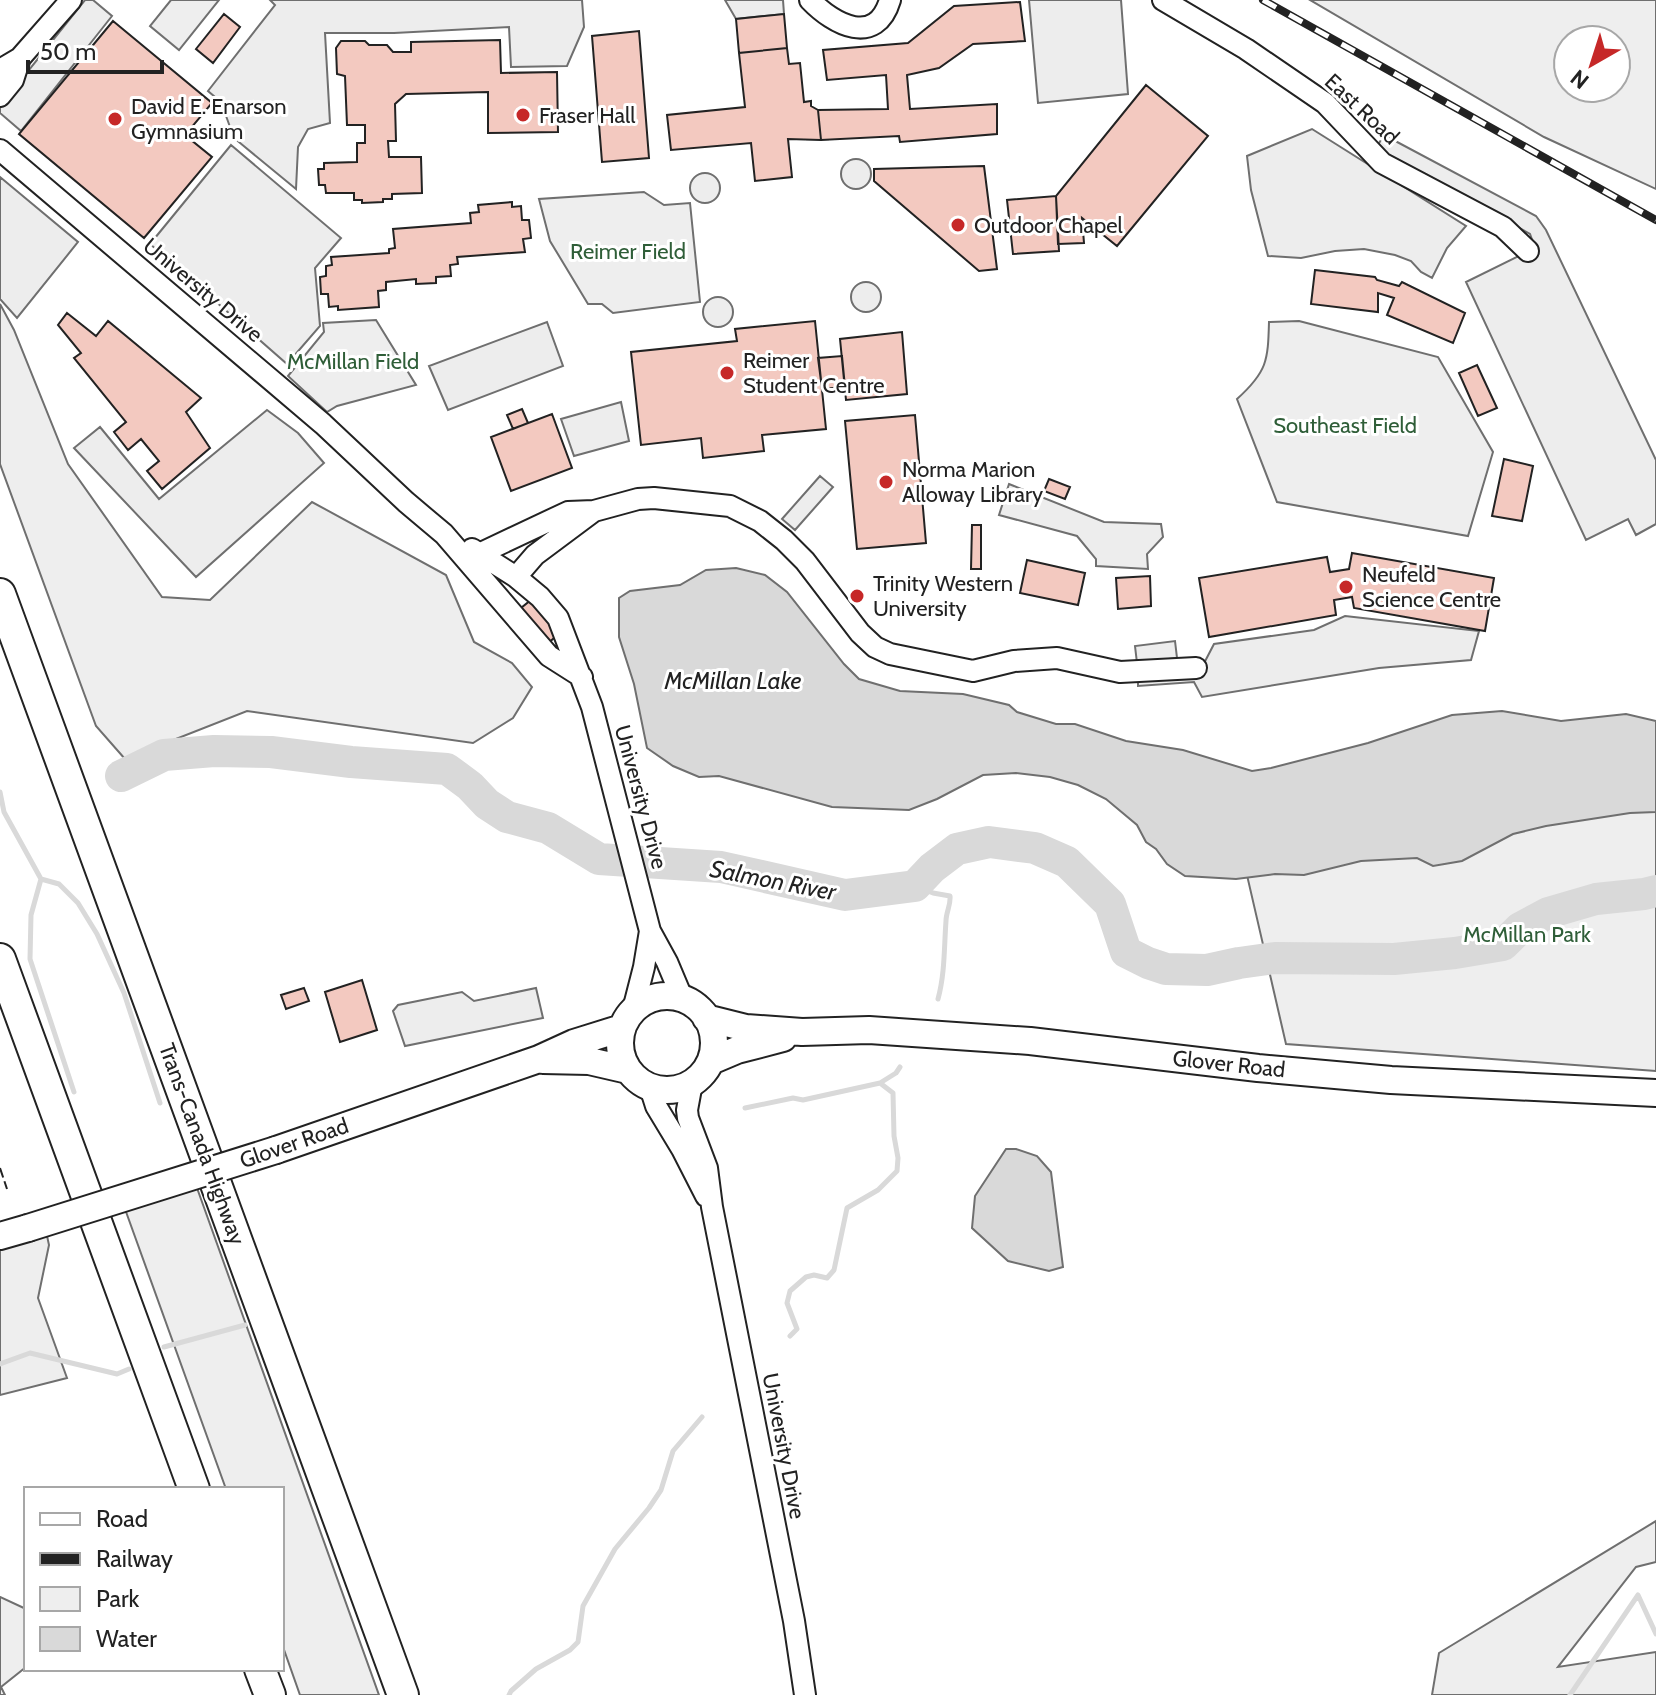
<svg xmlns="http://www.w3.org/2000/svg" width="1656" height="1695" viewBox="0 0 1656 1695" font-family="Cabin,sans-serif">
<style>
.green{fill:#eee;stroke:#6f6f6f;stroke-width:2;fill-rule:evenodd}
.parking{fill:#ededed;stroke:#6f6f6f;stroke-width:2}
.water{fill:#d9d9d9;stroke:#6f6f6f;stroke-width:2}
.lines{fill:none;stroke-linecap:round;stroke-linejoin:round}
.stream{stroke:#d9d9d9;stroke-width:5}
.river{stroke:#d9d9d9;stroke-width:32}
.building{fill:#f3c9c0;stroke:#222;stroke-width:2}
.minor-casing{stroke:#222;stroke-width:24}
.major-casing{stroke:#222;stroke-width:30}
.highway-casing{stroke:#222;stroke-width:34}
.minor{stroke:#fff;stroke-width:20}
.major{stroke:#fff;stroke-width:26}
.highway{stroke:#fff;stroke-width:30}
.rail-casing{stroke:#222;stroke-width:8}
.rail{stroke:#fff;stroke-width:5;stroke-dasharray:15;stroke-linecap:butt}
.major-bridge-casing{stroke:#222;stroke-width:30;stroke-linecap:butt}
.major-bridge{stroke:#fff;stroke-width:26}
.fence{stroke:#222;stroke-width:2;stroke-dasharray:10 4;stroke-linecap:butt}
.poi-dot{fill:#c62828;stroke:#fff;stroke-width:3}
.labels{text-anchor:middle;dominant-baseline:central;stroke-width:6;stroke-linejoin:round;paint-order:stroke}
.poi-label{font-size:22px;fill:#222;stroke:#fff;text-anchor:start}
.street-label{font-size:22px;fill:#222;stroke:#fff}
.park-label{font-size:22px;fill:#2f5e38;stroke:#fff}
.water-label{font-size:24px;font-style:italic;fill:#222;stroke:#fff}
</style>
<rect width="100%" height="100%" fill="#fff"/>
<path class="green" d="M171,0H219L179,50L150,26Z
M1310,0H1656V189L1544,137ZM1568,40H1616V88H1568Z
M644,192L664,205L690,203L700,302L613,313L602,304H588L550,241L539,199Z
M0,304L14,330L68,464L162,597L210,600L312,502L446,575L474,642L512,663L532,687L513,718L473,743L247,711L125,759L96,726L0,464Z
M376,320L416,385L337,406L327,412L288,376L324,332L323,323Z
M1299,321L1438,357L1493,452L1468,536L1277,502L1237,399C1267,372 1268,361 1269,322Z
M1656,793V1071L1286,1044L1237,832Z
M197,1188L379,1695H300L282,1644V1489H226L125,1209Z
M44,1222L49,1245L38,1298L67,1378L0,1395V1237Z
M1656,1521V1562L1636,1567L1558,1667L1656,1652V1695H1432L1439,1653Z
M0,1597L26,1609V1667L1,1687L5,1695H0Z"/>
<path class="parking" d="M85,0H93L112,16L21,131L0,113V106Z
M270,0H582L584,27L567,66L511,67L509,27L394,33H325L330,123L308,129L298,147L296,189L234,138L221,102L208,91L275,5Z
M725,0H783L784,14L736,19Z
M1029,0H1121L1128,94L1038,103Z
M1312,129L1466,226L1447,248L1432,278L1421,272L1411,261L1395,255L1364,249L1335,251L1301,258L1268,256L1251,190L1247,156Z
M1384,135L1536,216L1546,230L1656,460V524L1636,535L1628,519L1586,540L1466,282L1535,248L1530,234L1376,148Z
M231,145L341,238L315,268L320,326L287,364L150,244Z
M841 174a15 15 0 1 1 30 0a15 15 0 1 1-30 0Z
M690 188a15 15 0 1 1 30 0a15 15 0 1 1-30 0Z
M0,177L78,242L17,318L0,299Z
M851 297a15 15 0 1 1 30 0a15 15 0 1 1-30 0Z
M703 312a15 15 0 1 1 30 0a15 15 0 1 1-30 0Z
M547,322L563,366L448,410L429,366Z
M621,402L629,441L574,456L561,419Z
M267,410L298,433L324,463L196,577L74,448L100,427L159,499Z
M820,476L833,487L795,530L782,519Z
M1009,484L1104,522L1161,524L1163,537L1147,554L1148,569L1096,566V559L1077,536L999,515Z
M1345,616L1479,631L1471,660L1379,668L1202,697L1194,682L1138,686V677L1200,671L1214,644L1314,630Z
M1175,641L1177,658L1137,663L1135,646Z
M536,988L543,1018L405,1046L393,1011L398,1005L462,992L474,1001Z"/>
<path class="water" d="M736,568L765,575L787,592L844,664L859,679L900,691L963,694L1009,705L1017,712L1056,724H1075L1126,741L1183,750L1252,771L1271,768L1368,743L1452,715L1502,711L1561,721L1626,714L1656,721V812L1630,813L1546,826L1513,834L1462,861L1433,866L1417,858L1361,861L1304,875L1275,874L1236,879L1185,876L1167,864L1156,849L1146,842L1137,825L1106,799L1078,785L1050,777L1016,773L983,775L937,799L909,810L832,807L719,776L699,777L673,766L647,748L634,684L619,637V598L630,591L680,585L706,570Z
M1006,1149H1016L1037,1156L1051,1172L1063,1267L1049,1271L1008,1261L972,1228L975,1196Z"/>
<g class="lines">
<path class="stream" d="M0,792L4,812L41,879L59,884L78,903L97,934L124,993L160,1103
M41,879L31,915L30,959L74,1092
M915,886L933,893L950,896C951,905 946,912 946,921C944,948 945,973 938,999
M745,1108L793,1098L803,1100L880,1083
M790,1336L797,1329L787,1303L790,1291L806,1277L814,1275L827,1278L834,1270L847,1208L878,1190L897,1171L898,1158L894,1136L893,1093L880,1083L896,1073L900,1067
M164,1347L245,1325
M0,1364L30,1353L117,1374L129,1369
M509,1695L511,1691L536,1669L570,1650L578,1642L583,1606L615,1549L649,1508L661,1490L673,1451L702,1417
M1570,1695L1638,1595L1656,1634"/>
<path class="river" d="M121,776L164,755L214,751L271,752L351,762L447,769L470,786L487,804L507,817L548,828L599,859L721,867L845,895L915,886L932,868L957,849L989,842L1035,848L1067,862L1110,904L1126,952L1148,963L1166,969L1207,970L1239,963L1275,958L1394,959L1455,953L1503,945L1520,928L1548,913L1596,899L1644,894L1656,891"/>
</g>
<path class="building" d="M1020,2L1025,41L973,44L939,68L907,75L910,109L997,104V134L900,142L899,136L821,140L818,110L888,109L886,75L827,80L823,50L908,43L954,6Z
M224,14L240,27L213,63L196,49Z
M784,14L787,48L739,53L736,19Z
M113,21L212,103L185,135L212,157L144,238L19,134Z
M639,31L649,158L602,162L592,36Z
M500,40L501,73L557,72L558,132L488,133V92L406,94L395,104L396,141H388L389,157H421L422,193L392,194V199H383V202L362,203V200H354V193H326L325,185H319L318,169H324V163L357,162V143H365V125H347L345,76L337,74L336,48L341,41H365L369,45H387L393,52H411V42Z
M787,48L789,64L800,63L804,102L811,101V106L818,110L821,140L788,139L792,177L755,181L751,143L671,150L667,115L745,107L739,53Z
M1146,85L1208,136L1117,246L1082,218L1084,243L1058,244L1056,196Z
M984,166L997,269L979,271L874,181V169Z
M1056,196L1059,251L1013,254L1007,200Z
M512,202V207L521,206L522,220H529L531,238L523,239L525,252L457,257L458,264L450,265L451,276L436,277V283L416,284V279L386,282V290L378,291L379,307L338,310V306L329,307L328,294H321L320,277L326,276V266L332,265L331,257L389,253V249L395,248L393,229L471,223L470,213L479,212L478,205Z
M1315,270L1375,277L1377,280L1399,286L1402,282L1465,313L1453,343L1387,315L1394,298L1378,293V312L1311,304Z
M67,313L96,336L108,321L201,398L186,412L210,448L162,489L147,471L159,461L141,439L128,450L114,432L126,422L74,358L81,353L58,325Z
M815,321L826,429L762,435L764,451L703,458L701,438L641,445L631,352L737,341L735,329Z
M902,332L907,394L846,400L840,339Z
M842,356L845,387L822,389L818,358Z
M1477,365L1497,408L1478,416L1459,373Z
M522,409L528,423L513,429L507,415Z
M552,414L572,468L511,491L491,437Z
M915,415L926,543L857,549L845,421Z
M1504,459L1533,466L1522,521L1492,516Z
M1049,479L1070,487L1065,499L1044,491Z
M972,525H981V569H971Z
M1352,553L1494,578L1485,631L1354,608L1352,597L1334,600L1336,615L1209,637L1199,578L1327,557L1330,572L1349,569Z
M1027,560L1085,573L1078,605L1020,593Z
M1150,576L1151,606L1118,609L1116,578Z
M531,600L559,634L548,643L521,608Z
M362,980L377,1030L340,1042L325,992Z
M304,988L309,1001L286,1009L281,995Z"/>
<g class="lines">
<g class="minor-casing">
<path id="minor" d="M810,0C834,25 876,47 890,0
M1163,0L1246,49L1325,103L1382,163L1503,227L1528,251
M0,70L20,58L71,0
M0,96L13,80L20,58
M0,150L323,424L406,502L444,534L549,656L582,677
M472,549L516,577L540,597L558,618L592,707L650,931L667,962L683,1000
M481,553L568,512L594,511L638,499L654,498L730,506L760,521L784,540L805,561L860,633L875,647L890,654L973,671L1014,661L1057,658L1120,672L1196,668
M516,577L535,555L594,511
M633,1010L644,967L650,931
M692,1083L687,1110L688,1118L707,1168L712,1207L794,1621L805,1695
M650,1087L656,1106L682,1149L706,1196"/>
</g>
<g class="major-casing">
<path id="major" d="M620 1043a47 47 0 1 1 94 0a47 47 0 1 1-94 0Z
M706,1018L746,1028L802,1032L869,1030L1030,1041L1258,1068L1391,1080L1656,1093
M543,1060L589,1061L628,1070
M711,1061L737,1050L783,1038
M276,1150L539,1059L574,1043L622,1028
M0,1236L28,1228"/>
</g>
<g class="highway-casing">
<path id="highway" d="M0,594L403,1695
M0,959L194,1489
M260,1669L270,1695"/>
</g>
<use href="#minor" class="minor"/>
<use href="#major" class="major"/>
<use href="#highway" class="highway"/>
<g class="rail-casing">
<path id="rail" d="M1263,0L1656,220"/>
</g>
<use href="#rail" class="rail"/>
<g class="major-bridge-casing">
<path id="major-bridge" d="M28,1228L276,1150"/>
</g>
<use href="#major-bridge" class="major-bridge"/>
<path class="fence" d="M0,1168L7,1189"/>
</g>
<g class="poi-dot">
<circle cx="523" cy="115" r="8"/>
<circle cx="115" cy="119" r="8"/>
<circle cx="958" cy="225" r="8"/>
<circle cx="727" cy="373" r="8"/>
<circle cx="886" cy="482" r="8"/>
<circle cx="1346" cy="587" r="8"/>
<circle cx="857" cy="596" r="8"/>
</g>
<g class="labels">
<g class="poi-label">
<text x="131" y="106">David E. Enarson<tspan x="131" dy="25">Gymnasium</tspan></text>
<text x="539" y="115">Fraser Hall</text>
<text x="974" y="225">Outdoor Chapel</text>
<text x="743" y="360">Reimer<tspan x="743" dy="25">Student Centre</tspan></text>
<text x="902" y="469">Norma Marion<tspan x="902" dy="25">Alloway Library</tspan></text>
<text x="1362" y="574">Neufeld<tspan x="1362" dy="25">Science Centre</tspan></text>
<text x="873" y="583">Trinity Western<tspan x="873" dy="25">University</tspan></text>
</g>
<g class="street-label">
<text transform="translate(1362 109) rotate(43)">East Road</text>
<text transform="translate(203 290) rotate(40)">University Drive</text>
<text transform="translate(641 797) rotate(75)">University Drive</text>
<text transform="translate(1229 1064) rotate(6)">Glover Road</text>
<text transform="translate(294 1143) rotate(-19)">Glover Road</text>
<text transform="translate(202 1144) rotate(70)">Trans-Canada Highway</text>
<text transform="translate(784 1446) rotate(79)">University Drive</text>
</g>
<g class="park-label">
<text x="628" y="251">Reimer Field</text>
<text x="353" y="361">McMillan Field</text>
<text x="1345" y="425">Southeast Field</text>
<text x="1527" y="934">McMillan Park</text>
</g>
<g class="water-label">
<text x="733" y="680">McMillan Lake</text>
<text transform="translate(773 880) rotate(11)">Salmon River</text>
</g>
</g>
<rect x="24" y="1487" width="260" height="184" fill="#ffffff" stroke="#a7a7a7" stroke-width="2"/>
<rect x="40" y="1513" width="40" height="12" fill="#ffffff" stroke="#a7a7a7" stroke-width="2"/>
<text x="96" y="1527" font-size="24" fill="#222222">Road</text>
<rect x="40" y="1553" width="40" height="12" fill="#222222" stroke="#a7a7a7" stroke-width="2"/>
<text x="96" y="1567" font-size="24" fill="#222222">Railway</text>
<rect x="40" y="1587" width="40" height="24" fill="#eeeeee" stroke="#a7a7a7" stroke-width="2"/>
<text x="96" y="1607" font-size="24" fill="#222222">Park</text>
<rect x="40" y="1627" width="40" height="24" fill="#d9d9d9" stroke="#a7a7a7" stroke-width="2"/>
<text x="96" y="1647" font-size="24" fill="#222222">Water</text>
<g transform="translate(1592 64) rotate(219)"><circle r="38" fill="#ffffff" stroke="#a7a7a7" stroke-width="2"/>
<path d="M0-6L14 30L0 20L-14 30Z" fill="#c62828"/>
<text y="-12" font-size="22" font-weight="bold" text-anchor="middle" fill="#222222">N</text>
</g>
<path d="M28 60v12h134v-12" fill="none" stroke="#222222" stroke-width="4"/>
<text x="40" y="60" font-size="24" fill="#222222" stroke="#ffffff" stroke-width="6" paint-order="stroke">50 m</text>
</svg>
